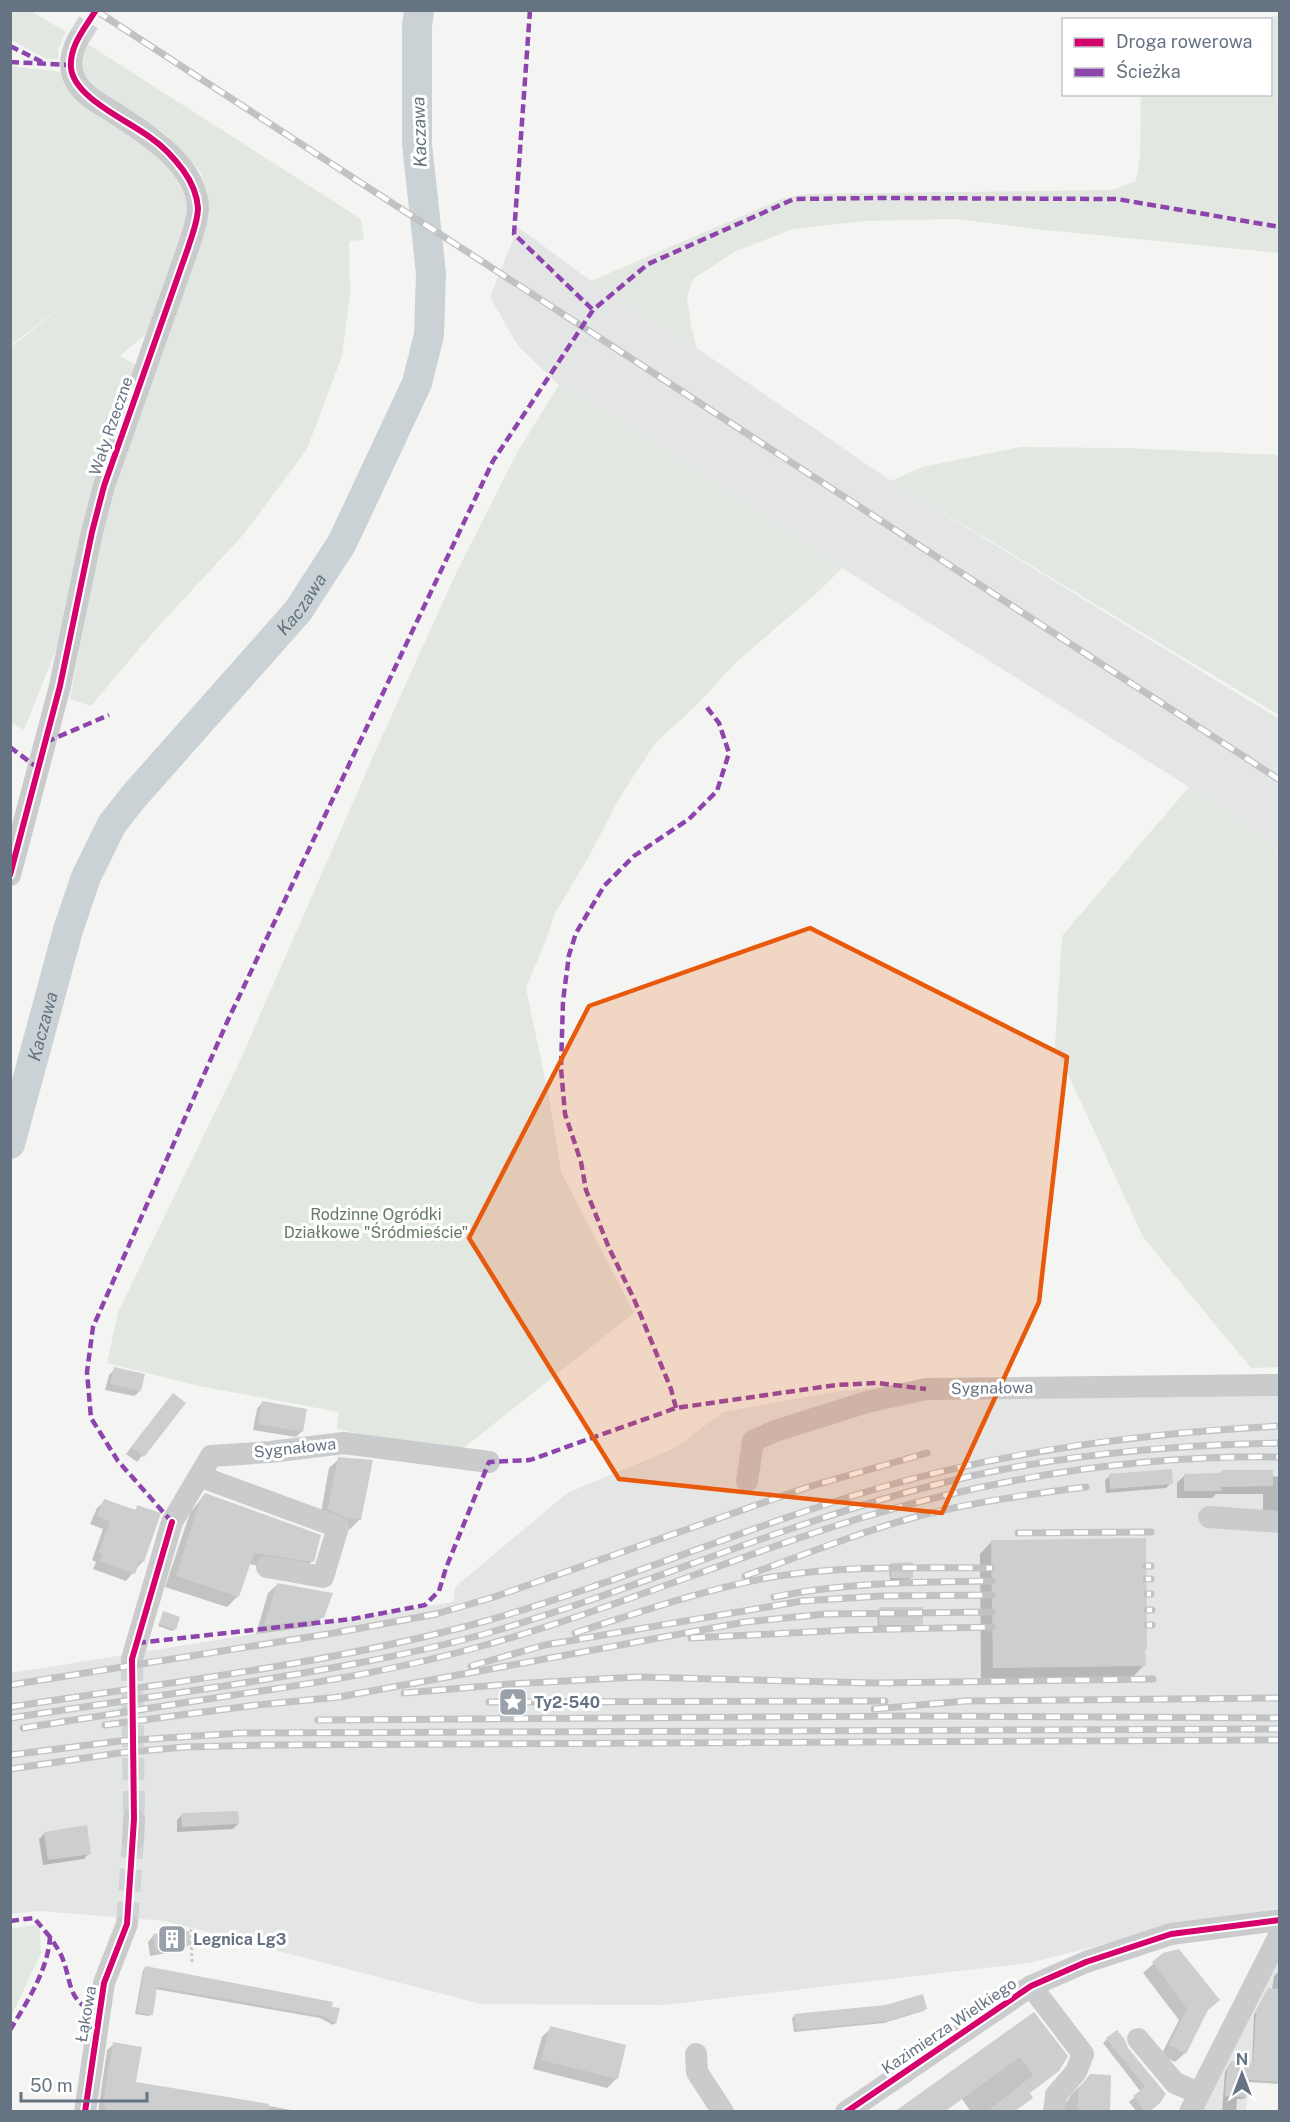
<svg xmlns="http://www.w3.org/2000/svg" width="1290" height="2122" viewBox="0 0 1290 2122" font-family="'Public Sans',sans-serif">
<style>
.built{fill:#e4e6e6}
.green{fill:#e2e7e1}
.shadow{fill:#0003}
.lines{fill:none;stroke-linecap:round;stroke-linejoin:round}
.river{stroke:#cbd2d5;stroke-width:30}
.building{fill:#cccecf}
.minor-tunnel{stroke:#d0d4d7;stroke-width:22;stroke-dasharray:22 11;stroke-linecap:butt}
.path{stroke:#c8c9c9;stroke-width:3;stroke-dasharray:3 3;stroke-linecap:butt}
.minor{stroke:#cacbcd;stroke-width:22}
.rail-casing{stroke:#c1c2c3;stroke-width:7}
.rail{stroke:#fff;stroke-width:4.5;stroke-dasharray:14;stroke-linecap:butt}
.quiet{stroke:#8e44ad;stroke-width:4.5;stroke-dasharray:9 4.5;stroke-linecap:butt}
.cycleway-casing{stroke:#fff;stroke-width:10}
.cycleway{stroke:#d6006c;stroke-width:6}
.marked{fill:#e8590c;fill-opacity:0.2;stroke:#e8590c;stroke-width:4.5;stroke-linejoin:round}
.labels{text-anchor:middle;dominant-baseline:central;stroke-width:6;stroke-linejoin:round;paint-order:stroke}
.street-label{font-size:16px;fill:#667383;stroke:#fff}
.park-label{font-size:16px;fill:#667a64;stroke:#fff}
.poi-label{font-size:16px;font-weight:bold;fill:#667383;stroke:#fff;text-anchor:start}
.water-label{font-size:18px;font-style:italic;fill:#62747f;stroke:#fff}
</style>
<rect width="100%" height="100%" fill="#f4f5f3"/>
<path class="built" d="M518,227L591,281L697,348L891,481L1279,719V850L1189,787L842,568L638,432L559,385L518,346L490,297Z
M939,1379L1279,1393V1908L1181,1925L1029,1963L664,2005L481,2004L165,1921L39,1911L11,1914V1673L453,1602L455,1587L567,1493L675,1448L723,1412L834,1392Z
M1279,1961V2082L1249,2081L1246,2111L1201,2112Z"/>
<path class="green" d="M10,11H31L66,32L58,49V59H47L11,40Z
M1279,16V253L1035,229L958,219L865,221L793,229L734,252L693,279L687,297L691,325L697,348L591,281L784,198L807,194L1112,190L1136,181L1140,159L1141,95L1270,94V20L1225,19Z
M86,43L361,219L364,240L349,241L350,294L342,356L307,449L244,534L155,630L91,706L70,699L104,519L179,298L209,216L207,191L200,171L164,133L134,114L105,98L84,80L78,68Z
M11,66L62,72L66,87L84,106L118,124L178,173L191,215L153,328L120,356L138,366L59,642L24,730L10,722L11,347L71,299L11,345Z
M559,385L638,432L842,568L820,590L733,665L698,704L656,742L620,797L588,858L554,915L548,935L526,988L550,1103L561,1172L634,1313L462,1449L415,1445L337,1429L339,1412L199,1386L107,1363L118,1312L238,1065L375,752L457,571L518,451Z
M1021,447L1126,448L1279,455V715L891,481L922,467Z
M1189,787L1279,850V1367L1251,1368L1143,1237L1055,1046L1062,936Z
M39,1924L41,1953L11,2017V1929Z"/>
<path class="shadow" d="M115,1369L140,1391L134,1396L105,1390L109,1375Z
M167,1401L184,1404L137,1462L126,1454Z
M262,1403L302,1431L296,1437L253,1430L257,1409Z
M339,1459L360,1519L350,1529L338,1526L320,1518L329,1468Z
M1222,1471L1280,1477V1514H1263V1494H1216L1212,1498H1177V1483L1185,1475H1219Z
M1110,1476L1171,1483L1166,1488L1106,1493L1105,1480Z
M205,1494L312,1561L301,1572L248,1564L238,1596L227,1607L165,1587L190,1513Z
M105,1501L134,1511L138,1507L143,1561L126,1581L93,1569L96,1562L92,1560L103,1529L90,1524L97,1508Z
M992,1541L1146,1649L1144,1650V1665L1132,1678L981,1679L980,1554Z
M892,1564L911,1577L909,1580H890L889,1567Z
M278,1584L322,1617L313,1626L256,1634L268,1593Z
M880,1609L922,1624L919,1627H878L877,1611Z
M164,1613L175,1629L172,1631L158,1626Z
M182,1815L238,1824L233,1829L177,1832V1820Z
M45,1833L89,1853L84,1859L43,1865L39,1839Z
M153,1936L189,1944L184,1950L150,1956L148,1942Z
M1163,1955L1205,2012L1185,2053L1175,2062L1161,2055L1179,2020L1143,1973Z
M145,1968L331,2003L335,2023L333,2025L320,2018L155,1989L152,2014L149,2016L135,2014L143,1970Z
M1277,1973H1280V2084L1247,2082L1246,2097L1243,2099H1237L1236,2112H1222L1225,2072L1229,2065L1252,2064L1254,2015L1266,1992L1272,1990L1274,1976Z
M886,2007L926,2009L923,2011L884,2023L794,2032L792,2018L795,2015Z
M1034,2014L1066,2056L1028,2094L1014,2112H971L962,2099L946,2110L947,2112H897Z
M551,2028L617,2078L607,2088L533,2069L542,2037Z
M1107,2039L1126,2048L1164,2094L1148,2112H1137L1129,2102L1141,2092L1103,2043Z
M114,2044L134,2083L303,2112H98L107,2050Z
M1090,2076L1109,2112H1060L1071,2095Z"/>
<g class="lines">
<path class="river" id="s1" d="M10,1144L68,930L86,877L112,824L135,795L298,611L342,543L417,383L429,335L431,273L417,144V27L419,10"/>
</g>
<path class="building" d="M114,1367L145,1374L141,1391L110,1384Z
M173,1393L186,1403L144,1457L131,1447Z
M262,1401L307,1409L303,1432L258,1424Z
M338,1457L373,1460L361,1520L347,1518L328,1509Z
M1172,1469L1173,1484L1110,1489L1109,1474Z
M1222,1470H1273V1486L1221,1487V1491H1184V1474L1222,1473Z
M205,1493L321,1535L314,1562L254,1553L239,1597L176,1576L200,1500Z
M104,1499L136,1510L137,1505L161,1513L144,1562L140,1560L135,1574L100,1561L103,1554L99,1552L110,1522L97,1516Z
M1146,1538L1147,1649H1145L1146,1666L993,1668L991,1540Z
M913,1562V1578H891V1563Z
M277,1583L333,1593L324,1618L264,1626Z
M879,1607H923V1625H879Z
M163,1611L180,1617L176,1630L159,1624Z
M238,1811L239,1824L182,1827L181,1813Z
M87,1825L91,1854L48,1860L44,1832Z
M175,1931V1933L189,1931L191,1945L155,1951L153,1934Z
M1179,1949L1220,2000L1208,2010L1186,2054L1169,2045L1187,2009L1152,1962L1163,1953Z
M145,1966L333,2002L332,2007L340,2008L336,2024L323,2016L157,1987L153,2015L137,2012Z
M1268,1988L1280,1989V2082L1249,2080L1247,2097L1225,2096L1227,2068L1231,2061L1253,2063L1256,2011Z
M923,1994L927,2009L887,2021L796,2030L794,2014L886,2005Z
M1034,2012L1068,2056L1059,2071L1030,2093L1033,2098L1014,2112H986L1033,2075L1020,2057L944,2112H894Z
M550,2026L626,2045L618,2079L541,2060Z
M1117,2030L1125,2040L1128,2048L1166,2094L1160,2103L1149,2112H1145L1133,2096L1145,2087L1106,2038Z
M113,2042L142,2047L136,2082L269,2104L268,2112H107L103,2103Z
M1090,2074L1111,2075L1110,2112H1078V2090Z"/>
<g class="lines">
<path class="minor-tunnel" d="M77,41L96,10
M132,1659L134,1819
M127,1924L133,1840"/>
<path class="path" d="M191,1929L192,1962"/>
<path class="minor" d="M10,875L60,686L92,532L104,486L188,248C192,235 198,221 198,208C197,164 145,133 113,112C100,104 82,95 75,80C68,67 71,54 77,41
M199,1476L338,1527L323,1577L267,1567
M747,1481L753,1441L775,1431L867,1402L926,1389L1280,1385
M1209,1517L1280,1522
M132,1659L172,1522L211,1456L270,1452L344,1443L489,1462
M133,1840L134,1819
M1031,1986L1083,2054L1076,2072L1056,2095L1054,2112
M1138,2039L1175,2083L1199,2093
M696,2054L697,2072L723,2112
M85,2112L104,1983L127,1924
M846,2112L1031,1986L1086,1962L1171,1934L1280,1920
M1190,2112L1280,1934"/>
<g class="rail-casing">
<path id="rail" d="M95,10L1280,780
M1018,1533L1151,1532
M1146,1566H1151
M745,1576C803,1555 860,1532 919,1516C973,1502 1030,1494 1086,1487
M1146,1579H1151
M1147,1594H1151
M774,1597C846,1582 919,1582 992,1581
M1147,1610H1152
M1147,1625H1152
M575,1633C640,1612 705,1589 772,1577C844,1565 919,1568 992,1568
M691,1638L848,1630L992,1627
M471,1666L545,1645L802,1601L881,1596L992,1595
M10,1685L334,1633L436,1614L494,1597L808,1487L927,1453
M404,1693L510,1684L637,1677L875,1683L1153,1679
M489,1702L885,1701
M10,1707C165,1683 323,1665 475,1624C612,1586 742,1528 879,1488C1010,1450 1144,1433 1280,1426
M874,1709L965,1701L1280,1698
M10,1718C84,1707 157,1696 231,1685C317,1671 403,1657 488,1633C641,1588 787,1522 942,1483C1052,1455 1166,1445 1280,1443
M318,1720L910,1716L1280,1718
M105,1725L257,1705L339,1697L745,1622L826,1614L992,1612
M23,1728C93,1717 164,1706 234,1695C318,1683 401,1669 482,1646C612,1610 735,1556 864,1517C999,1477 1138,1455 1280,1457
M10,1755L120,1741L241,1733L1280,1729
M10,1769L119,1753L185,1747L268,1745L1280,1740"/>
</g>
<use href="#rail" class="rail"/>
<path class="quiet" d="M530,10L514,234L593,310
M10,46L42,62
M10,62L71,65
M46,742L109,715
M10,747L39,769
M676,1408L671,1389L634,1299L609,1248L586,1190L581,1162L565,1114L561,1068L563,1001L569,955L576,933L604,886L634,856L689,819L717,791L729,753L719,723L705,705
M172,1522L118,1461L91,1418L87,1372L93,1327L228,1020L493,461L593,310L648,264L794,199L880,198L1117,199L1280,227
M137,1643L352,1619L425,1605L439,1591L446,1568L489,1462L530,1460L676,1408L836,1385L877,1383L926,1389
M10,1921L34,1918L50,1937
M10,2030C27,2002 48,1970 50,1937C54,1943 59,1950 62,1957C73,1985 66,2000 98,2014"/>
<g class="cycleway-casing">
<path id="cycleway" d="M10,875L60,686L92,532L104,486L188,248C192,235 198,221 198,208C197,194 191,181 183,170C174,158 164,147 151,138C129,121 74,98 71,68C69,46 85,28 96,10
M85,2112L104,1983L127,1924L134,1819L132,1659L172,1522
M846,2112L1031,1986L1086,1962L1171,1934L1280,1920"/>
</g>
<use href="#cycleway" class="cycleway"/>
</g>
<path class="marked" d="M810,928L1067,1057L1039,1302L942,1513L619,1479L469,1238L589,1006Z"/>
<defs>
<g id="sight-square" transform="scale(1.5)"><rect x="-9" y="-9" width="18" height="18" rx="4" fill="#98a0aa" stroke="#fff"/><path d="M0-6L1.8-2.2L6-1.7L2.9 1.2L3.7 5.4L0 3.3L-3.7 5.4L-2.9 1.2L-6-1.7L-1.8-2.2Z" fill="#fff"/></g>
<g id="building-square" transform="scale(1.5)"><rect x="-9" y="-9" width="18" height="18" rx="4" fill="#98a0aa" stroke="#fff"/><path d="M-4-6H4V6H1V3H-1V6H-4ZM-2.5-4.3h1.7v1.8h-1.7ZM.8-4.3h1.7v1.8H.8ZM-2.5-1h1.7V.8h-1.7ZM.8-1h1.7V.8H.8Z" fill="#fff"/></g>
</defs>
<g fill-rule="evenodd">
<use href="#sight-square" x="513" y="1702"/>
<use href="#building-square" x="172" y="1939"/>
</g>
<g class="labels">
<g class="street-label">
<text transform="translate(111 426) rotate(-71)">Wały Rzeczne</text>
<text transform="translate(992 1388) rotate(-1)">Sygnałowa</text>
<text transform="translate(295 1448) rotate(-6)">Sygnałowa</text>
<text transform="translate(86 2014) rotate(-80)">Łąkowa</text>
<text transform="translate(949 2026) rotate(-34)">Kazimierza Wielkiego</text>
</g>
<g class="park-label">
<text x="376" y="1214">Rodzinne Ogródki<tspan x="376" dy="18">Działkowe "Śródmieście"</tspan></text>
</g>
<g class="poi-label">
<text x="534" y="1702">Ty2-540</text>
<text x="193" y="1939">Legnica Lg3</text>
</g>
<g class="water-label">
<text transform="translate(419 132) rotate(-92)">Kaczawa</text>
<text stroke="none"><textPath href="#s1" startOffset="627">Kaczawa</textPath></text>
<text stroke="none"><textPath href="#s1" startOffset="122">Kaczawa</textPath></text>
</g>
</g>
<rect width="1290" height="2122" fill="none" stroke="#667383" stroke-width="24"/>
<rect x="1062" y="18" width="210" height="78" fill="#ffffff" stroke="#c2c7cd" stroke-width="1.5"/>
<rect x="1074" y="38" width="30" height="9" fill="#d6006c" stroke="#c2c7cd" stroke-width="1.5"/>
<text x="1116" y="48" font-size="18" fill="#667383">Droga rowerowa</text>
<rect x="1074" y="68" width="30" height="9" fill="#8e44ad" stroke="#c2c7cd" stroke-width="1.5"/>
<text x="1116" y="78" font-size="18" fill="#667383">Ścieżka</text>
<g transform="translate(1242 2074)" stroke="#ffffff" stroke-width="4.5" paint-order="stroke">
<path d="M0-4.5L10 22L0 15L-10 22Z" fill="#667383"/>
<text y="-9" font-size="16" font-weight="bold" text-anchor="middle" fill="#667383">N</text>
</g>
<path d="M21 2092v9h126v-9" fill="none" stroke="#667383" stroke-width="3"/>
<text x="30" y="2092" font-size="18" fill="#667383" stroke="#ffffff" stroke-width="4.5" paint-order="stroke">50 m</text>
</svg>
